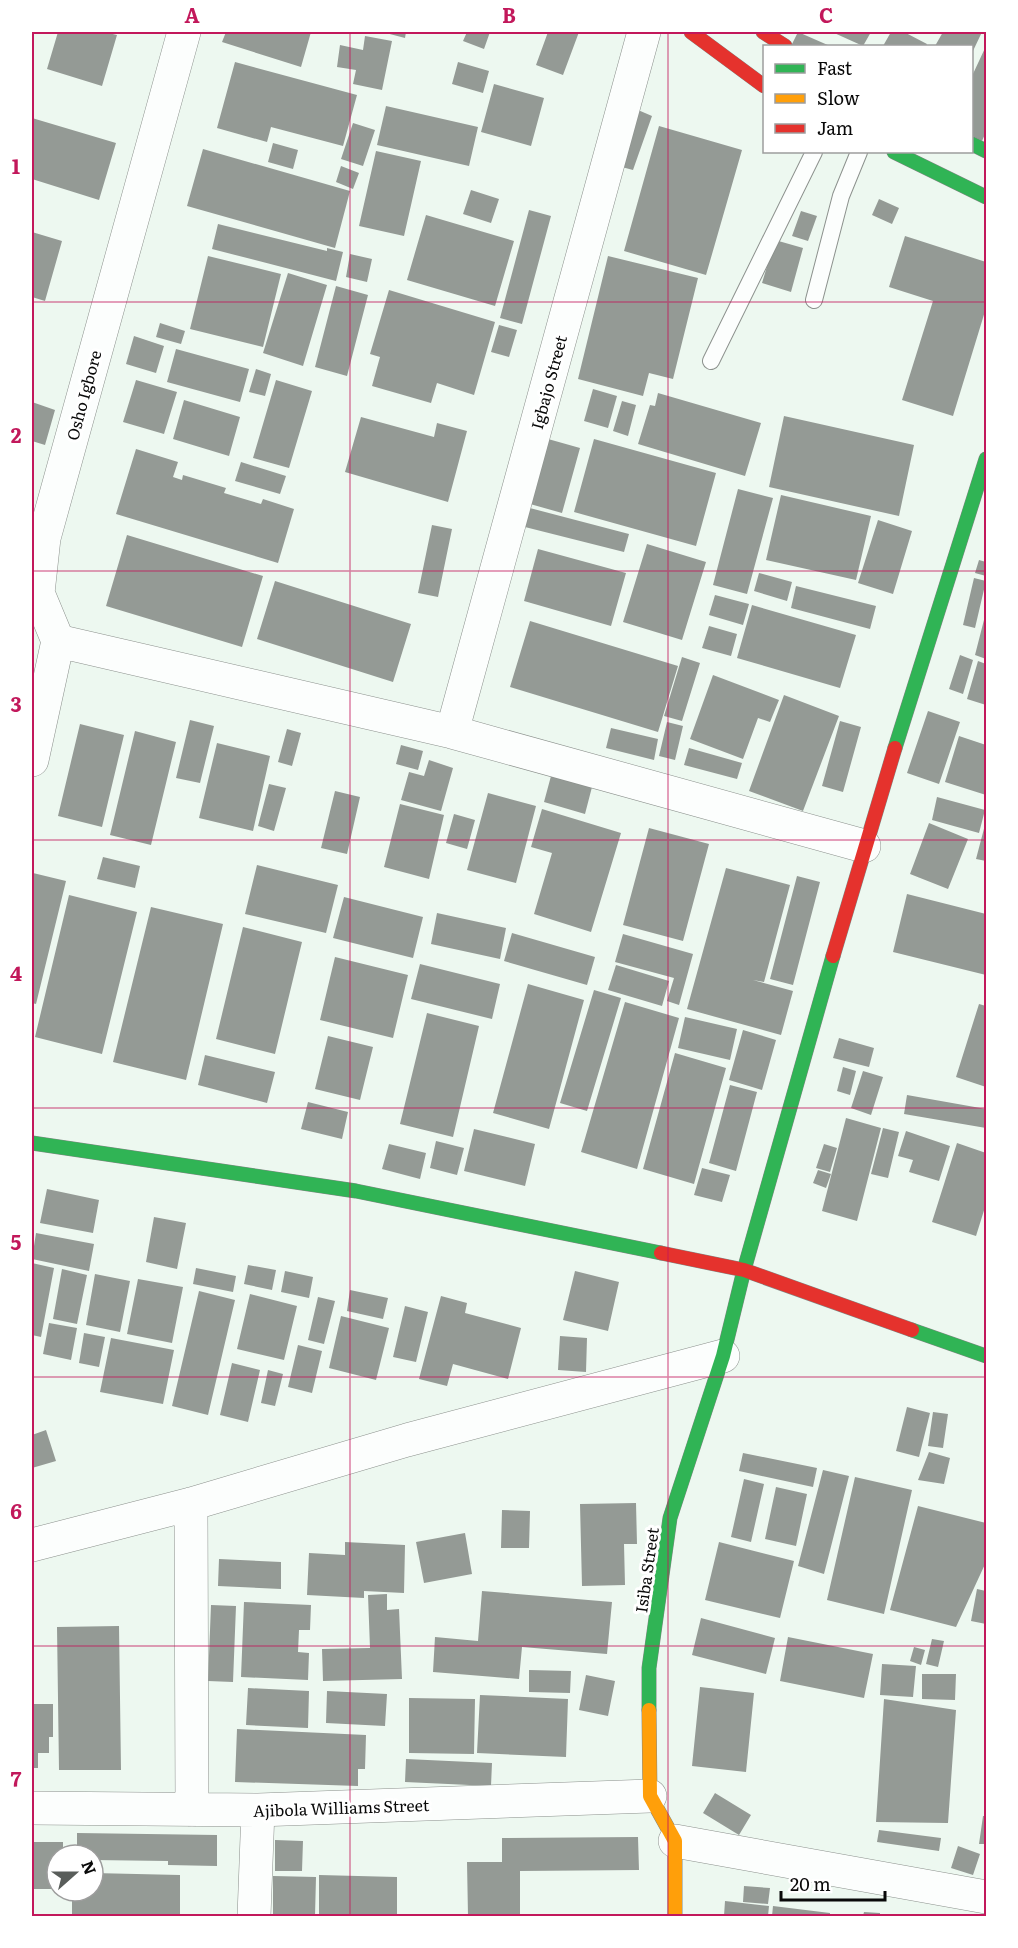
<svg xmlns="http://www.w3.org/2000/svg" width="1018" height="1948" viewBox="0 0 1018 1948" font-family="Literata,serif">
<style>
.building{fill:#949a95}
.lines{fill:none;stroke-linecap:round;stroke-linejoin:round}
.lane-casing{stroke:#8c918d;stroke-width:18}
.street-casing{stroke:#8c918d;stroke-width:34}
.fast-casing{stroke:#828784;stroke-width:15}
.slow-casing{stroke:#828784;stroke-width:15}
.jam-casing{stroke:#828784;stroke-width:15}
.lane{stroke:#fcfefd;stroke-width:16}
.street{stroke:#fcfefd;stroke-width:33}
.fast{stroke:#30b455;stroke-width:14}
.slow{stroke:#ff9f0a;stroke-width:14}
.jam{stroke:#e5322d;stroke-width:14}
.grid{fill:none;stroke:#c2185b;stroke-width:1.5;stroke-opacity:0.55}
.labels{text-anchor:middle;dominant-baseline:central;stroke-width:6;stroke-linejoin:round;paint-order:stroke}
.street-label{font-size:16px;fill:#090909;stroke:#fff}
.neatline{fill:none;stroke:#c2185b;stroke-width:2}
.grid-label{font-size:20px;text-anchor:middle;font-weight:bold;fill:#c2185b}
</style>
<rect width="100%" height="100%" fill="#edf8f0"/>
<path class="building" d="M58,32H104L117,35L102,86L47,69Z
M226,32H311L301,67L222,42Z
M382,32H406L405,38Z
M467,32H490L484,49L463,41Z
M548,32H579L563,75L536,65Z
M798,32L830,46H791Z
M832,32H871L863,46Z
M891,32H904L927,44L926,46H883Z
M943,32H982L972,53V46H935Z
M365,36L392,41L382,90L353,84L356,70L337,67L340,45L363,50Z
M986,46V132L982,141L972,136V76Z
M235,62L357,95L343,146L271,127L267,142L217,128Z
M458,62L489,71L483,93L452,84Z
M494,84L544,98L531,146L481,132Z
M386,106L478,127L469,166L377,145Z
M638,110L652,116L633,170L618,166Z
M32,118L116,143L99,200L32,179Z
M353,123L375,130L363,166L341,159Z
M659,126L742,150L706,275L624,251Z
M273,143L298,150L293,169L268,162Z
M203,149L350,191L335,248L187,206Z
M376,151L421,161L404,236L359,226Z
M341,166L359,173L353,189L336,182Z
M471,190L499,199L491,223L463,214Z
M879,199L899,208L892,224L872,215Z
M529,210L551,216L522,324L500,318Z
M801,211L817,216L808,241L792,236Z
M426,215L514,241L495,306L407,280Z
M218,224L327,251V248L343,252L336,281L212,249Z
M32,232L62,241L45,301L32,297Z
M905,236L986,262V308L953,416L902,400L933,301L889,287Z
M775,240L803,248L791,292L762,283Z
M350,254L372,259L367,282L346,277Z
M208,256L281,274L263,347L190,329Z
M608,256L698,278L673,379L649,373L643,396L578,379Z
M288,273L327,285L303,366L263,353Z
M336,286L368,295L347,376L315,367Z
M389,290L495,322L474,395L437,383L431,403L372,386L380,357L370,354Z
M160,323L185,331L181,344L156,337Z
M499,325L517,330L509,357L491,352Z
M134,336L164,346L156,373L126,364Z
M176,349L249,369L240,402L167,382Z
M256,369L271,374L265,396L249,392Z
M136,380L177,392L164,434L123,422Z
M276,380L312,391L289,468L253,458Z
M593,389L617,396L608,428L584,421Z
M658,393L761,423L745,476L638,444L650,405L655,406Z
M184,400L240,417L229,456L173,439Z
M622,401L636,405L628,436L613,431Z
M32,402L55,410L45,445L32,441Z
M784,416L914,445L899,516L769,487Z
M361,417L434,437L437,423L467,431L448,502L345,472Z
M541,437L580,448L562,513L523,502Z
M594,439L716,473L696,546L574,512Z
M136,449L178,462L173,477L182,480L183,475L226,488L224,493L261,504L263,499L294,509L278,563L116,514Z
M241,462L286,476L280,494L235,481Z
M738,489L773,498L747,594L713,585Z
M781,495L871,516L856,580L766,560Z
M526,507L629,534L624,552L521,526Z
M878,520L912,531L893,594L858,583Z
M432,525L452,529L438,597L418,593Z
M127,535L263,576L242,647L106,606Z
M647,544L706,562L682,640L623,622Z
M538,549L626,573L611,626L524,601Z
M979,560L986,562V576L975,573Z
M759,573L792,582L787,601L754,591Z
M974,578L986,581L975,628L963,625Z
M275,581L411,624L393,682L257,639Z
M796,586L876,606L870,629L791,608Z
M715,595L749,604L743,625L709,615Z
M752,605L856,635L840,688L737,658Z
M986,612V659L975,655Z
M530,621L678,666L658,732L510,687Z
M709,626L737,634L731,656L702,648Z
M960,655L973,660L963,694L949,689Z
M682,657L700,663L682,721L664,716Z
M978,661L986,664V705L967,699Z
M713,675L779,700L770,722L758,718L743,759L690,739Z
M784,695L839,716L803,811L749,791Z
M928,711L960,722L939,784L907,773Z
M190,720L214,726L200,783L176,778Z
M840,721L861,727L843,792L822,786Z
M667,722L683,726L675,760L659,756Z
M80,724L124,735L102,827L58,816Z
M611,728L658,739L654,760L606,748Z
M287,729L301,733L292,766L278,762Z
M135,731L176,742L151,845L110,835Z
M959,736L986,745V795L945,782Z
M217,743L270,756L253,831L199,818Z
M401,745L423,751L418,770L396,764Z
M689,748L742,763L737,779L684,765Z
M429,760L453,768L441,811L401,800L409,772L424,776Z
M551,776L592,787L585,814L544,802Z
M269,784L286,788L274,831L258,826Z
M335,791L360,797L347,854L321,848Z
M488,793L536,806L516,883L467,870Z
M937,797L985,810L979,833L932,820Z
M400,804L444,815L429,879L384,867Z
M542,809L621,833L591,932L534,914L552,853L531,847Z
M454,814L475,820L467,849L446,843Z
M986,821V861L976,859Z
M929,823L968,839L948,889L910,874Z
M649,828L709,844L683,941L623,925Z
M103,857L140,866L135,888L97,879Z
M257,865L338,885L326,933L245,914Z
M726,868L790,885L764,982L753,980L793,991L781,1035L687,1009Z
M33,873L66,881L36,1004L32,1003Z
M797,876L820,882L793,985L770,979Z
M907,894L986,914V975L893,952Z
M69,895L137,912L102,1054L35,1037Z
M344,897L423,917L413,958L333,938Z
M151,907L223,924L186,1080L113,1062Z
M437,913L506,928L500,959L431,944Z
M243,927L302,942L275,1054L216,1039Z
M512,933L595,957L587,985L504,961Z
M623,934L693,954L679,1005L667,1001L674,978L615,962Z
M335,957L408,975L393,1038L320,1020Z
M420,964L500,984L492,1019L411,999Z
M616,965L669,981L662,1006L608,990Z
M528,984L584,1000L549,1129L493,1113Z
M594,990L621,998L587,1111L560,1103Z
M625,1002L679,1018L637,1169L581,1152Z
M979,1004L986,1006V1087L956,1077Z
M427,1013L479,1026L453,1137L400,1124Z
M685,1017L737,1029L730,1060L678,1048Z
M743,1030L776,1040L762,1090L729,1080Z
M328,1036L373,1047L360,1100L315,1089Z
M839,1038L874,1048L869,1067L833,1058Z
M675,1053L726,1068L694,1184L643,1169Z
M205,1055L275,1072L267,1103L198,1085Z
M843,1067L856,1071L850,1095L837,1091Z
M863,1071L883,1077L871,1115L851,1108Z
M730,1085L757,1092L736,1171L709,1163Z
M907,1095L986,1109V1128L904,1114Z
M308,1102L348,1112L342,1139L301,1129Z
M846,1118L881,1128L857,1221L822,1211Z
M883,1128L899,1132L888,1178L871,1174Z
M474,1129L535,1144L525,1186L464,1171Z
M906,1131L950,1146L939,1181L909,1172L913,1160L898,1156Z
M436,1141L464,1148L457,1175L430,1168Z
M957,1143L986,1153V1204L976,1236L932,1222Z
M389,1144L426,1153L420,1179L382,1169Z
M824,1144L837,1148L830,1172L816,1168Z
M702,1168L730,1175L722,1202L694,1195Z
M818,1170L831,1174L826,1188L813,1183Z
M47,1189L99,1200L93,1233L40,1223Z
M154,1217L186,1223L177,1269L146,1262Z
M36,1233L94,1244L89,1271L32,1259Z
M32,1263L54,1268L41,1337L32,1335Z
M248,1265L276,1270L272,1290L244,1284Z
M196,1268L236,1276L233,1292L193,1284Z
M62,1269L87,1275L77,1324L53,1319Z
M285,1271L313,1277L309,1298L281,1292Z
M575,1271L619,1282L608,1331L563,1320Z
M95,1274L130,1281L120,1332L86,1325Z
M138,1279L183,1287L172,1343L127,1334Z
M350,1290L388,1298L383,1319L347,1311Z
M199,1291L235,1300L208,1415L172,1406Z
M250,1294L297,1306L284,1360L237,1349Z
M441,1296L467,1303L465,1313L521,1328L508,1379L453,1364L447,1386L419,1379Z
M318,1297L335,1301L324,1344L308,1340Z
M405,1306L428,1312L416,1362L393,1357Z
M341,1316L389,1328L376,1380L329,1368Z
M49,1323L77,1328L71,1360L43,1354Z
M84,1333L105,1337L99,1367L79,1363Z
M560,1336L587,1338L586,1372L558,1370Z
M111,1338L174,1350L163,1404L100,1392Z
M298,1345L322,1351L312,1393L288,1387Z
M232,1363L260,1370L248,1422L220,1415Z
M268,1370L283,1374L275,1406L261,1403Z
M907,1407L930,1413L919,1457L896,1451Z
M933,1412L948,1414L943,1448L928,1446Z
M46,1430L56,1461L32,1468V1435Z
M929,1452L950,1458L944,1484L918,1480Z
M743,1453L817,1468L813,1487L739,1471Z
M823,1470L849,1476L824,1574L798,1566Z
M855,1477L912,1490L884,1614L827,1600Z
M744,1479L764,1484L751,1542L731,1537Z
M776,1487L807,1494L796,1546L765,1539Z
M636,1503L637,1544H624L625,1585L582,1586L580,1504Z
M918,1506L986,1523V1562L956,1627L890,1610Z
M502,1510L530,1511L529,1548H501Z
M465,1533L472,1574L424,1583L416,1542Z
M345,1542L405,1545L404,1593L364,1591V1598L307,1595L309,1553L345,1555Z
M719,1542L794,1561L780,1618L705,1600Z
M219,1559L281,1562V1589L218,1586Z
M977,1589L986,1591V1624L971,1621Z
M482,1591L612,1602L607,1654L522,1647L519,1679L433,1672L435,1637L478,1641Z
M387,1594V1610L399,1609L402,1679L323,1681L322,1649L370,1648L368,1595Z
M244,1602L311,1605L310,1630H299L298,1652L309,1653L308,1680L241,1677Z
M211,1605L236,1606L233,1682L208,1681Z
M701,1618L775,1638L766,1674L692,1655Z
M119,1626L121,1770H59L57,1627Z
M788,1637L873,1654L864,1698L780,1681Z
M932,1639L944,1641L938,1667L926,1664Z
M914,1647L925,1650L921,1665L910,1661Z
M882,1664L916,1666L913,1697L880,1695Z
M529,1670L571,1671L570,1693L529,1692Z
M922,1674H956L955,1700L922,1699Z
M586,1675L615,1681L608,1716L579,1710Z
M700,1687L754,1693L746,1772L692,1766Z
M248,1688L309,1691L308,1728L246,1725Z
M327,1691L387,1694L385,1726L326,1723Z
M480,1695L568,1699L566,1757L477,1753Z
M409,1698L475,1699L474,1754L409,1753Z
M884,1699L956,1710L948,1823L876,1822Z
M32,1704H53V1737H49V1753H38V1768H32Z
M237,1729L366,1735L365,1769H358V1786L235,1782Z
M406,1759L492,1763L491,1786L405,1782Z
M715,1793L751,1815L739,1835L703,1813Z
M983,1816H986V1844H979Z
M879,1830L941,1838L939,1851L877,1842Z
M77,1833L217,1835V1866L168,1865V1861L93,1860V1855H77Z
M638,1837L639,1870L520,1871V1916H468L467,1862H502V1838Z
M275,1840L303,1841L302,1871H275Z
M32,1842H63V1855H57V1889H32Z
M958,1846L980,1854L973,1875L951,1868Z
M93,1873L180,1875V1916H72V1891H93Z
M319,1875L397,1877V1916H319Z
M273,1876L316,1877L315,1916H273Z
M744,1886L770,1888L768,1904L743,1902Z
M725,1901L769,1906L768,1916H724Z
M773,1906L830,1913V1916H772Z
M864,1912L880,1913V1916H863Z"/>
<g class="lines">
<g class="lane-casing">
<path id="lane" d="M814,300L841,196L859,152
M711,361L814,152"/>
</g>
<g class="street-casing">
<path id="street" d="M58,641L452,732L864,846
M452,732L644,32
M32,760L58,641L38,593L44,538L184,32
M191,1504L192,1810
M32,1545L191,1504L407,1440L723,1356
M32,1808L258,1810L650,1796
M675,1841L986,1897
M254,1916L258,1810"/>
</g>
<g class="fast-casing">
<path id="fast" d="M972,144L986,151
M894,152L986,197
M895,748L986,459
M32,1143L356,1191L661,1253
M912,1330L986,1356
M649,1710V1668L670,1518L723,1356L744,1270L833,956"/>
</g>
<g class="slow-casing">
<path id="slow" d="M649,1710L650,1796L675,1841V1916"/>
</g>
<g class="jam-casing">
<path id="jam" d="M691,32L764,86
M763,32L785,46
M833,956L895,748
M661,1253L744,1270L912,1330"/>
</g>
<use href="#lane" class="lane"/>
<use href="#street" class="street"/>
<use href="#fast" class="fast"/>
<use href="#slow" class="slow"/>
<use href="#jam" class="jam"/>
</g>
<path class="grid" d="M350,32V1916M668,32V1916M32,302H986M32,571H986M32,840H986M32,1108H986M32,1377H986M32,1646H986"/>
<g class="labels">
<g class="street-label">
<text transform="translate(548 382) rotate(-75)">Igbajo Street</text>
<text transform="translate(83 395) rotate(-75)">Osho Igbore</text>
<text transform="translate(646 1570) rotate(-82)">Isiba Street</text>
<text transform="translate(341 1807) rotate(-2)">Ajibola Williams Street</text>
</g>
</g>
<rect width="1018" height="1948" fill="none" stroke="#ffffff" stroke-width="66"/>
<rect x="763" y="45" width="210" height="108" fill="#ffffff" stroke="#9d9d9d" stroke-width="1.5"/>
<rect x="775" y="64" width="30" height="9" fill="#30b455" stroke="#9d9d9d" stroke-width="1.5"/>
<text x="817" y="75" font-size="18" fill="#090909">Fast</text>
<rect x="775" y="94" width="30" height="9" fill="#ff9f0a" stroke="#9d9d9d" stroke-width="1.5"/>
<text x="817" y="105" font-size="18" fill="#090909">Slow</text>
<rect x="775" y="124" width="30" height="9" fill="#e5322d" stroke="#9d9d9d" stroke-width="1.5"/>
<text x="817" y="135" font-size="18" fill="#090909">Jam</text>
<g transform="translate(75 1873) rotate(69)"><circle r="28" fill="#ffffff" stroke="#9d9d9d" stroke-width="1.5"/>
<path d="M0-4.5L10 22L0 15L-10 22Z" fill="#595d5a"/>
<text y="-9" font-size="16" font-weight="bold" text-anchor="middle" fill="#090909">N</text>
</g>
<path d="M781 1891v9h104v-9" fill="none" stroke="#090909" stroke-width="3"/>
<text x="790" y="1891" font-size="18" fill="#090909" stroke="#ffffff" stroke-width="4.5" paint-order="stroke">20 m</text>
<rect x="33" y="33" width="952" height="1882" class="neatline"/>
<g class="grid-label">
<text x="192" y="23">A</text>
<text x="509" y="23">B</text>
<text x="826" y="23">C</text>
<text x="16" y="174">1</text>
<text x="16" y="443">2</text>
<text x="16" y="712">3</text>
<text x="16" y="981">4</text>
<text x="16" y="1250">5</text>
<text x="16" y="1519">6</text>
<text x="16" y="1787">7</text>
</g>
</svg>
